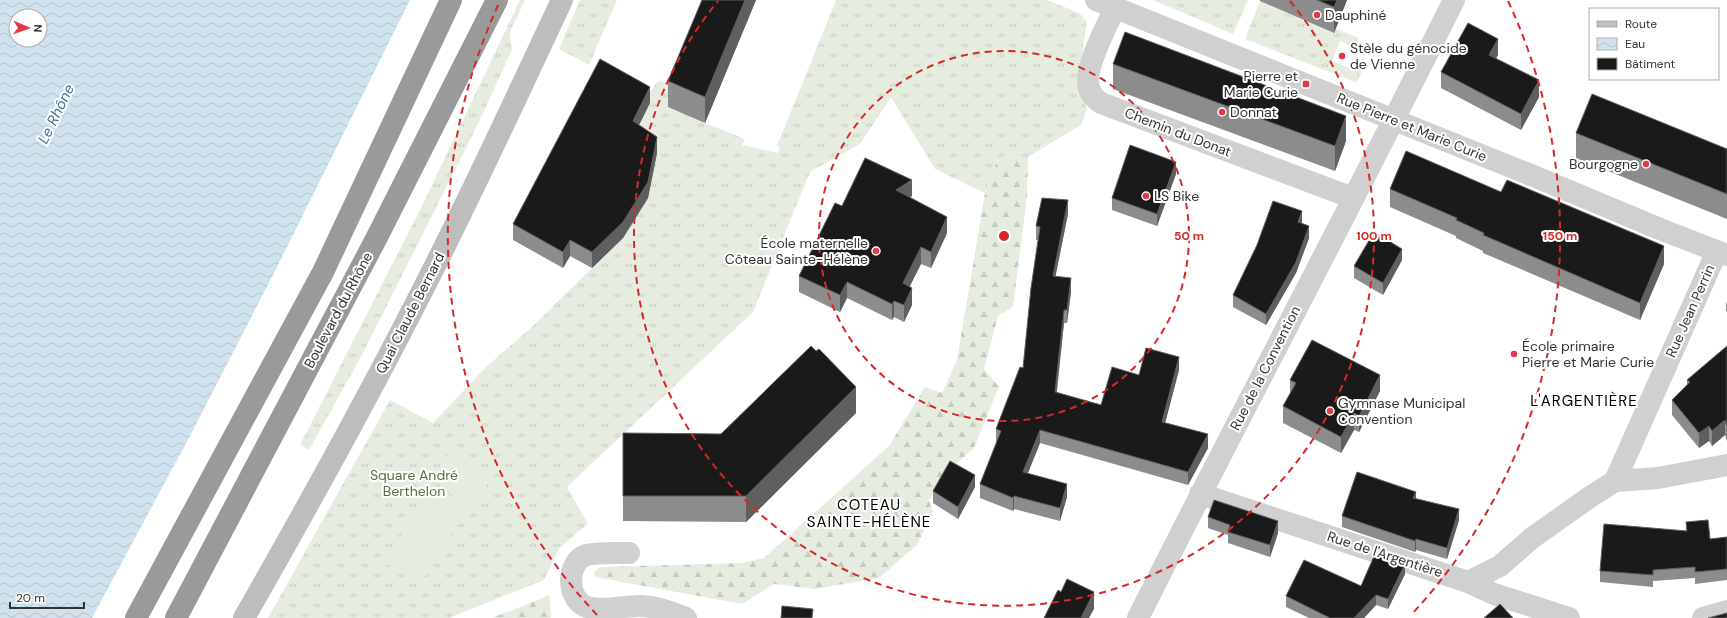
<svg xmlns="http://www.w3.org/2000/svg" width="1727" height="618" viewBox="0 0 1727 618" font-family="'DM Sans',sans-serif">
<style>
.grass{fill:url(#grass-tufts)}
.forest{fill:url(#forest-firs)}
.pitch{fill:#e6ecdf}
.water{fill:url(#water-waves);fill-rule:evenodd}
.lines{fill:none;stroke-linecap:round;stroke-linejoin:round}
.street{stroke:#d0d0d0;stroke-width:22}
.secondary{stroke:#bdbdbd;stroke-width:22}
.highway{stroke:#9a9a9a;stroke-width:22}
.wall{fill:#8c8c8c}
.shaded-wall{fill:#5f5f5f}
.building{fill:#1a1a1a;stroke:#5f5f5f}
.ring{fill:none;stroke:#d62828;stroke-width:2;stroke-dasharray:7 5}
.poi-dot{fill:#e63946;stroke:#fff;stroke-width:1.5}
.labels{text-anchor:middle;dominant-baseline:central;stroke-width:4;stroke-linejoin:round;paint-order:stroke}
.poi-label{font-size:14px;fill:#333;stroke:#fff;text-anchor:start}
.street-label{font-size:14px;fill:#333;stroke:#fff}
.park-label{font-size:14px;fill:#56703f;stroke:#fff}
.water-label{font-size:15px;font-style:italic;fill:#3f7597;stroke:#fff}
.neighbourhood-label{font-size:15px;letter-spacing:1px;fill:#000;stroke:#fff}
.centre{fill:#d62828;stroke:#fff;stroke-width:2}
.ring-label{font-size:12px;text-anchor:middle;font-weight:bold;fill:#d62828;stroke:#fff;stroke-width:4;stroke-linejoin:round;paint-order:stroke}
</style>
<defs>
<pattern id="grass-tufts" width="24" height="20" patternUnits="userSpaceOnUse"><rect width="24" height="20" fill="#e6ecdf"/><path d="M3 7l-1-3M5 7V3M7 7l1-3M15 17l-1-3M17 17v-4M19 17l1-3" fill="none" stroke="#c6cbc0"/></pattern>
<pattern id="forest-firs" width="22" height="20" patternUnits="userSpaceOnUse"><rect width="22" height="20" fill="#e6ecdf"/><path d="M5 1l3.5 6h-7zM16 11l3.5 6h-7z" fill="#c6cbc0"/></pattern>
<pattern id="water-waves" width="16" height="10" patternUnits="userSpaceOnUse"><rect width="16" height="10" fill="#cfe2ee"/><path d="M0 5q4-4 8 0t8 0" fill="none" stroke="#b2c2cd"/></pattern>
</defs>
<rect width="100%" height="100%" fill="#fff"/>
<path class="grass" d="M520,0H525L511,30L510,36L512,50L477,126L364,351L309,450L300,445L420,210Z
M580,0H617L589,65L559,49Z
M836,0H1047L1079,13L1086,20V27L1081,62V90L1087,109L1081,125L1028,157L998,158L985,193L935,169L891,97L860,144L810,172L753,312L567,487L588,524L560,547L544,580L449,618H268L390,400L433,423L484,369L534,325L592,268L633,137L650,103L645,100L656,83L661,81L677,87L705,123L745,139L742,145L778,153L780,147L777,146Z
M1153,0H1248L1233,34Z
M1260,1L1333,33L1336,29L1359,38L1355,47L1340,41L1332,61L1351,69L1353,64L1363,68L1358,80L1355,82L1245,39Z"/>
<path class="forest" d="M1028,157L1027,197L1013,307L998,316L984,369L999,387L974,448L944,475L929,500L933,512L917,545L879,578L815,589L774,584L742,604L595,577L594,572L601,567L742,563L764,558L889,446L925,387L942,393L957,360L985,193L998,158Z
M550,595L551,618H492Z"/>
<path class="pitch" d="M451,449L493,475L475,505L433,479Z
M434,485L469,508L419,585L385,563Z"/>
<path class="water" d="M0,0H410L274,273L191,434L92,618H0ZM16,16H40V40H16Z"/>
<g class="lines">
<path class="street" d="M1096,0L1531,175L1660,229L1727,255
M1115,8C1107,25 1086,65 1088,83C1089,93 1094,98 1101,103L1353,198
M1615,481L1717,251
M1200,494L1468,582L1494,594L1569,618
M629,553C618,553 597,552 586,555C566,562 566,600 587,607C603,612 622,606 639,606C655,606 671,612 686,618
M1468,582L1500,566L1532,538L1590,497L1615,481L1658,478L1727,465
M1138,618C1242,411 1351,207 1454,0
M1703,618L1727,611"/>
<path class="secondary" d="M244,618C304,513 363,407 418,299C469,201 515,100 562,0"/>
<path class="highway" d="M136,618L323,272L451,0
M176,618L376,239L497,0"/>
</g>
<path class="wall" d="M702,0H756L705,123L668,107V81Z
M1260,0H1347L1334,33L1260,1Z
M1498,55L1496,58L1539,97L1521,130L1441,88V72Z
M1113,64L1346,141L1335,171L1113,89Z
M650,103L639,125L657,153L648,198L623,238L592,268L570,256L563,268L513,240V224Z
M1576,133L1727,149V219L1576,158Z
M1176,174L1157,226L1112,210V198Z
M1390,189L1664,264L1640,320L1483,253V251L1456,238V236L1390,207Z
M912,196L910,197L947,233L931,268L921,264L909,287L912,305L904,322L894,317L892,320L847,298L840,312L799,292V276L842,206Z
M1068,214L1055,276L1071,292L1067,323H1064L1057,392L1101,405L1139,375L1179,370L1165,423L1208,448L1188,485L1040,443L1028,473L1067,497L1060,521L1014,509L1013,511L980,498V484L997,443L996,442V429L1023,368L1038,240H1036V226Z
M1301,223L1309,238L1296,273L1266,325L1233,307V295L1302,223Z
M1402,260L1383,295L1354,278V266Z
M1727,301V312L1726,311V305Z
M1727,346V441L1725,435L1712,446L1709,441L1699,448L1672,415V400L1687,385V380Z
M1290,380L1380,391L1359,432L1354,430L1341,453L1283,423V406L1290,394Z
M856,413L746,522L623,521V433L721,434Z
M975,487L958,519L933,503V491Z
M1416,499L1459,520L1447,559L1416,550L1415,552L1342,527V516Z
M1208,517L1278,533L1270,557L1228,543V535L1208,528Z
M1686,522L1710,539L1727,537V580L1695,584V578L1653,581V587L1600,582V571L1686,531Z
M1405,574L1388,609L1376,605L1364,618H1309L1286,607V596L1361,586Z"/>
<path class="shaded-wall" d="M745,0H756L705,123V97Z
M1337,0H1347L1334,33V7Z
M1498,39V55L1489,71V55Z
M1539,80V97L1521,130V114Z
M650,87V103L633,137V121Z
M1346,116V141L1335,171V146Z
M657,137V153L648,198L623,238L592,268V252Z
M1176,162V174L1157,226V214Z
M912,180V196L896,206V190Z
M1068,200V214L1053,289V276Z
M1302,211V223L1298,233V222Z
M947,217V233L931,268V252Z
M1309,226V238L1296,273L1266,325V314Z
M570,240V256L563,268V252Z
M1664,246V264L1640,320V303Z
M921,247V264L903,300V283Z
M1402,249V260L1383,295V283Z
M1071,278V292L1067,323V310Z
M847,282V298L840,312V295Z
M912,288V305L904,322V305Z
M894,301V317L892,320V304Z
M1064,310V323L1055,405V392Z
M1179,357V370L1162,435V422Z
M1380,375V391L1359,432V416Z
M856,387V413L746,522V496Z
M1354,413V430L1341,453V437Z
M1725,420V435L1712,446V431Z
M1709,426V441L1699,448V433Z
M1040,430V443L1023,485V472Z
M1208,434V448L1188,485V472Z
M975,475V487L958,519V507Z
M1067,484V497L1060,521V508Z
M1416,492V503L1413,498Z
M1014,496V509L1013,511V498Z
M1459,509V520L1447,559V548Z
M1278,521V533L1270,557V545Z
M1416,539V550L1415,552V541Z
M1405,564V574L1388,609V599Z
M1094,592V609L1089,618H1081Z
M1376,595V605L1364,618H1354Z"/>
<path class="building" d="M702,0H745L705,97L668,81Z
M1317,0H1337L1334,7Z
M1468,23L1498,39L1489,55L1539,80L1521,114L1441,72Z
M1125,32L1346,116L1335,146L1113,64Z
M600,59L650,87L633,121L657,137L648,182L623,222L592,252L570,240L563,252L513,224Z
M1592,94L1727,149V194L1576,133Z
M1130,145L1176,162L1157,214L1112,198Z
M1406,151L1501,192L1507,180L1664,246L1640,303L1483,235L1484,233L1456,220L1457,218L1390,189Z
M865,158L912,180L896,190L947,217L931,252L921,247L903,283L912,288L904,305L894,301L892,304L847,282L840,295L799,276L835,203L842,206Z
M1042,198L1068,200L1053,276L1071,278L1067,310H1064L1055,392L1101,405L1112,367L1139,375L1146,348L1179,357L1162,422L1208,434L1188,472L1040,430L1023,472L1067,484L1060,508L1014,496L1013,498L980,484L1001,431L996,429L1020,367L1023,368L1031,288L1040,227L1036,226Z
M1273,201L1302,211L1298,222L1309,226L1296,262L1266,314L1233,295L1257,245Z
M1374,232L1402,249L1383,283L1354,266Z
M1312,340L1380,375L1359,416L1354,413L1341,437L1283,406L1296,383L1290,380Z
M811,346L816,351L819,349L856,387L746,496H623V433L721,434Z
M1727,346V426L1725,420L1712,431L1709,426L1699,433L1672,400L1690,382L1687,380Z
M950,461L975,475L958,507L933,491Z
M1357,472L1416,492L1413,498L1459,509L1447,548L1416,539L1415,541L1342,516Z
M1214,500L1278,521L1270,545L1228,532L1230,525L1208,517Z
M1708,520L1710,539L1727,537V569L1695,572V567L1653,570V575L1600,571L1604,524L1687,531L1686,522Z
M1375,554L1405,564L1388,599L1376,595L1354,618H1330L1286,596L1304,560L1361,586Z
M1067,579L1094,592L1081,618H1044L1058,590L1061,592Z
M1500,604L1513,618H1484Z
M782,606L813,609L812,618H781Z
M1727,613V618H1708Z"/>
<g class="ring">
<circle cx="1004" cy="236" r="185"/>
<path d="M1290 1A370 370 0 1 1 718 1"/>
<path d="M597 615A556 556 0 0 1 500 1M1508 1A556 556 0 0 1 1411 615"/>
</g>
<g class="poi-dot">
<circle cx="1317" cy="15" r="4"/>
<circle cx="1342" cy="56" r="4"/>
<rect x="1302" y="80" width="8" height="8" rx="2"/>
<circle cx="1222" cy="112" r="4"/>
<circle cx="1646" cy="164" r="4"/>
<circle cx="1146" cy="196" r="4"/>
<circle cx="876" cy="251" r="4"/>
<circle cx="1514" cy="354" r="4"/>
<circle cx="1330" cy="411" r="4"/>
</g>
<g class="labels">
<g class="poi-label">
<text x="1325" y="15">Dauphiné</text>
<text x="1350" y="48">Stèle du génocide<tspan x="1350" dy="16">de Vienne</tspan></text>
<text x="1298" y="76" text-anchor="end">Pierre et<tspan x="1298" dy="16">Marie Curie</tspan></text>
<text x="1230" y="112">Donnat</text>
<text x="1638" y="164" text-anchor="end">Bourgogne</text>
<text x="1154" y="196">LS Bike</text>
<text x="868" y="243" text-anchor="end">École maternelle<tspan x="868" dy="16">Côteau Sainte-Hélène</tspan></text>
<text x="1522" y="346">École primaire<tspan x="1522" dy="16">Pierre et Marie Curie</tspan></text>
<text x="1338" y="403">Gymnase Municipal<tspan x="1338" dy="16">Convention</tspan></text>
</g>
<g class="street-label">
<text transform="translate(1412 127) rotate(22)">Rue Pierre et Marie Curie</text>
<text transform="translate(1178 132) rotate(21)">Chemin du Donat</text>
<text transform="translate(338 310) rotate(-62)">Boulevard du Rhône</text>
<text transform="translate(1690 311) rotate(-66)">Rue Jean Perrin</text>
<text transform="translate(410 313) rotate(-63)">Quai Claude Bernard</text>
<text transform="translate(1265 368) rotate(-63)">Rue de la Convention</text>
<text transform="translate(1385 554) rotate(18)">Rue de l'Argentière</text>
</g>
<g class="park-label">
<text x="414" y="475">Square André<tspan x="414" dy="16">Berthelon</tspan></text>
</g>
<g class="water-label">
<text transform="translate(56 114) rotate(-64)">Le Rhône</text>
</g>
<g class="neighbourhood-label">
<text x="1584" y="401">L'ARGENTIÈRE</text>
<text x="869" y="505">COTEAU<tspan x="869" dy="17">SAINTE-HÉLÈNE</tspan></text>
</g>
</g>
<circle cx="1004" cy="236" r="6" class="centre"/>
<g class="ring-label">
<text x="1189" y="240">50 m</text>
<text x="1374" y="240">100 m</text>
<text x="1560" y="240">150 m</text>
</g>
<rect x="1589" y="8" width="130" height="72" fill="#ffffff" stroke="#adadad"/>
<rect x="1597" y="21" width="20" height="6" fill="#bdbdbd" stroke="#adadad"/>
<text x="1625" y="28" font-size="12" fill="#333333">Route</text>
<rect x="1597" y="38" width="20" height="12" fill="url(#water-waves)" stroke="#adadad"/>
<text x="1625" y="48" font-size="12" fill="#333333">Eau</text>
<rect x="1597" y="58" width="20" height="12" fill="#1a1a1a" stroke="#adadad"/>
<text x="1625" y="68" font-size="12" fill="#333333">Bâtiment</text>
<g transform="translate(28 28) rotate(92)"><circle r="19" fill="#ffffff" stroke="#adadad"/>
<path d="M0-3L7 15L0 10L-7 15Z" fill="#e63946"/>
<text y="-6" font-size="11" font-weight="bold" text-anchor="middle" fill="#333333">N</text>
</g>
<path d="M10 602v6h74v-6" fill="none" stroke="#333333" stroke-width="2"/>
<text x="16" y="602" font-size="12" fill="#333333" stroke="#ffffff" stroke-width="3" paint-order="stroke">20 m</text>
</svg>
